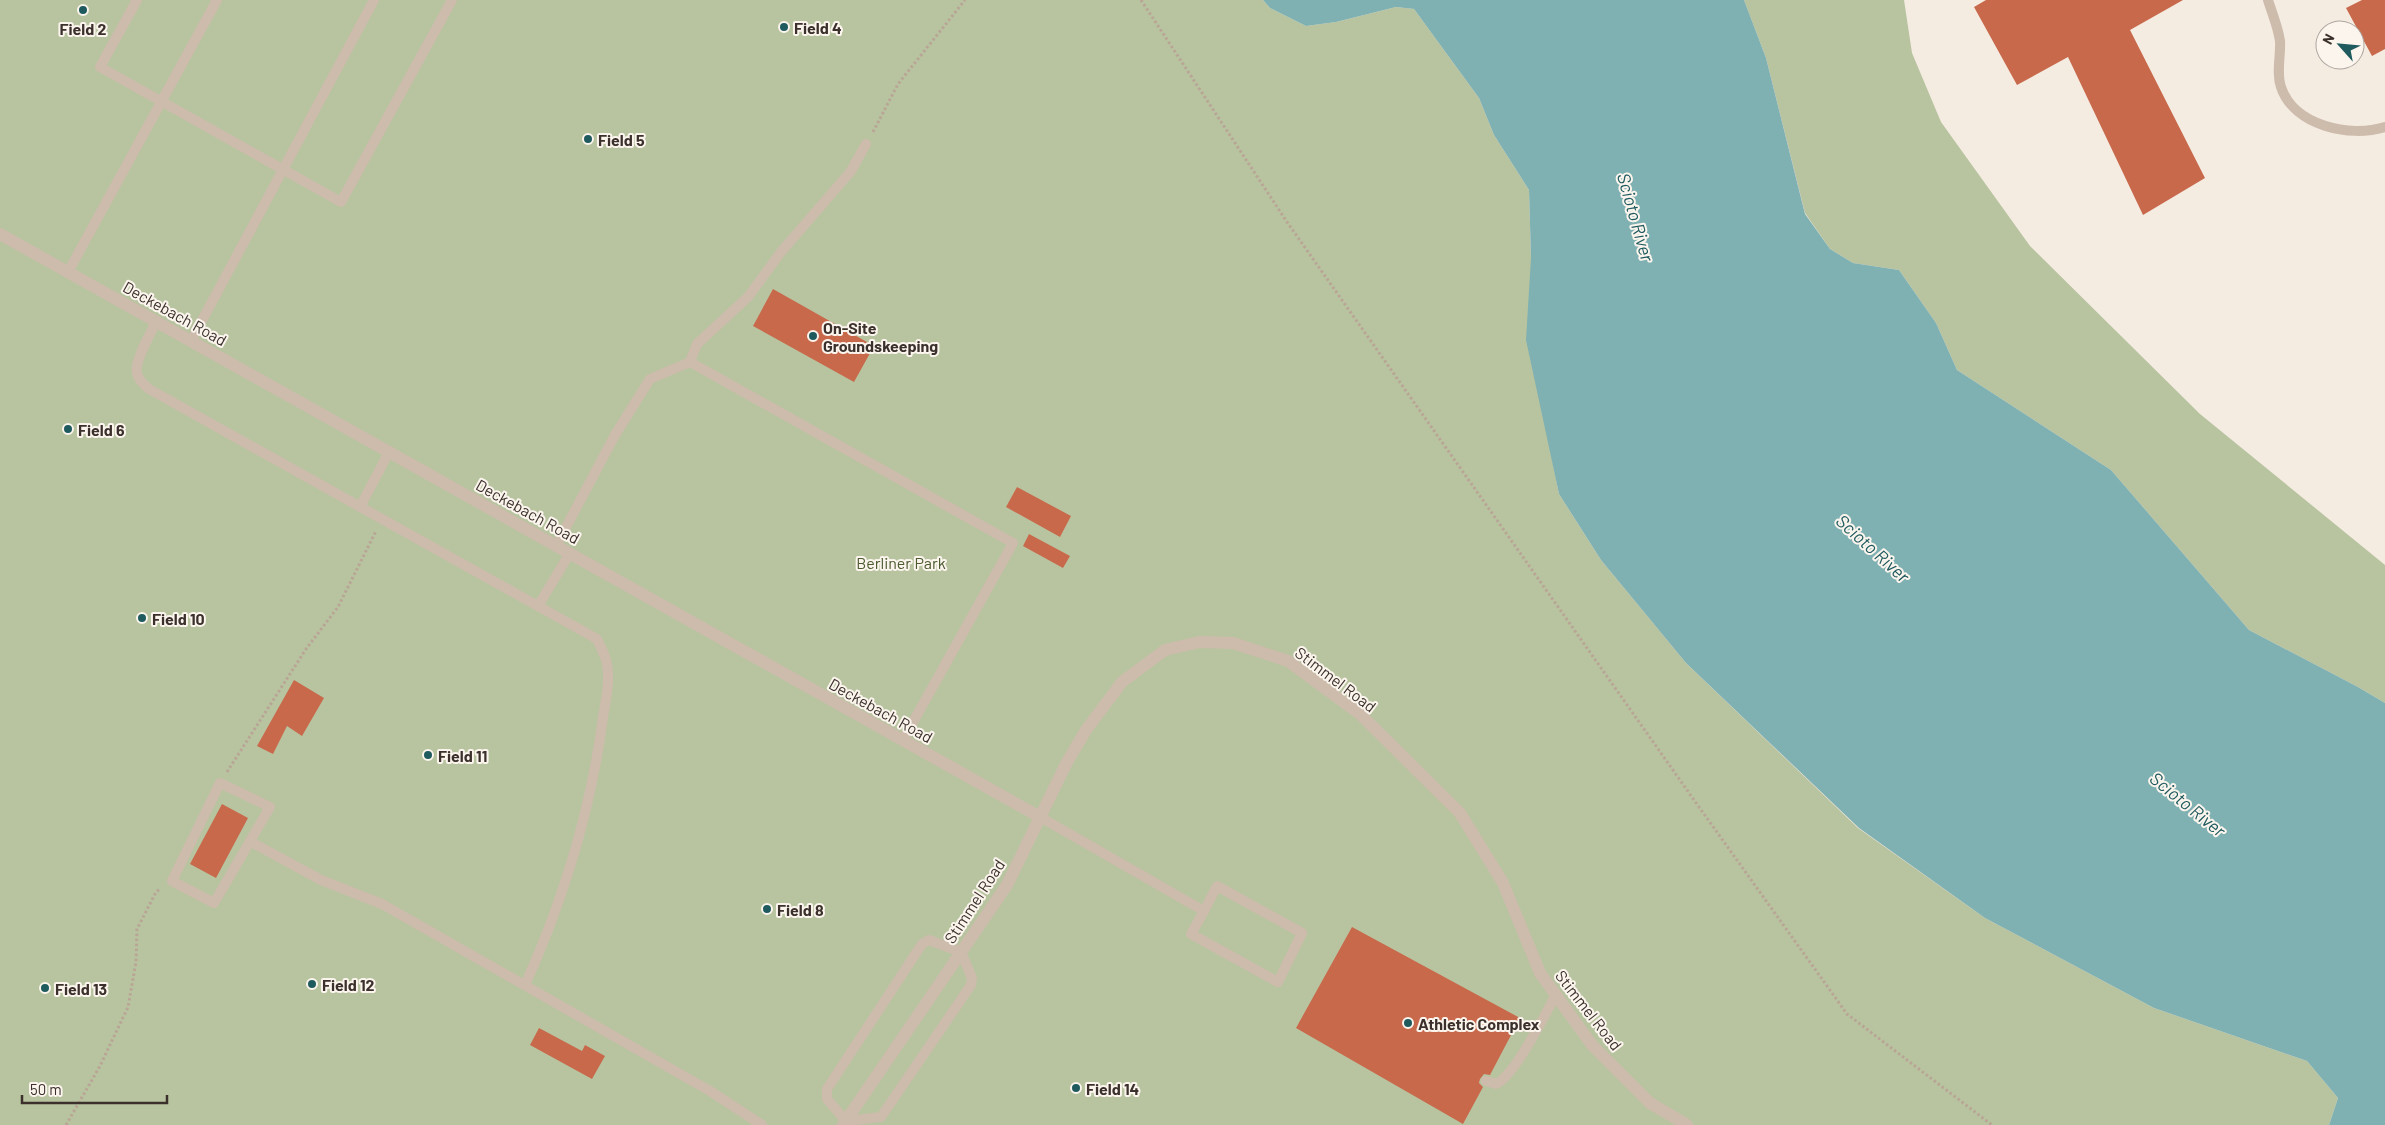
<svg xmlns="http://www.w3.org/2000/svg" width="2385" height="1125" viewBox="0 0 2385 1125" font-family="Barlow,sans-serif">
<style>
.green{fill:#b8c4a0}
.water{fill:#7fb0b2}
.building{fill:#c8694b}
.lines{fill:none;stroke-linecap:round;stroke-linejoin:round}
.path{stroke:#b9a596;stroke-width:3;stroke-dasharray:2.5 2.5;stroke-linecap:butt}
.lane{stroke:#cdbbac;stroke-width:10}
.street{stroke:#cdbbac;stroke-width:12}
.poi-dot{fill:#1f5a5e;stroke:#fbf5ee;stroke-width:2}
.labels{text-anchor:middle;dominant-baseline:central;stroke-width:4;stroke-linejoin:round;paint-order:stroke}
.poi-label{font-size:16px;font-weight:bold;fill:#3b302b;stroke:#fbf5ee;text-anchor:start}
.street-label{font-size:16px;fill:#3b302b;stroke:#fbf5ee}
.park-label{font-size:16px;fill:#4a5a2e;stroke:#fbf5ee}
.water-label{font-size:18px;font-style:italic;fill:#1f5a5e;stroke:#fbf5ee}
</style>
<rect width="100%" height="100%" fill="#f4ebe1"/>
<path class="green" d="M0,0H1263L1270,8L1306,26L1336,22L1396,7L1414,9L1479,98L1494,135L1529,190L1531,258L1544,419L1559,494L1601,560L1686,663L1858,828L1985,918L2154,1008L2307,1061L2338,1098L2329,1125H0Z
M1744,0H1904L1912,53L1941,122L2030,246L2200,414L2385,565V703L2358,687L2249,630L2111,470L1957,370L1936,323L1899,270L1853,263L1830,249L1805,213L1766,58Z"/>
<path class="water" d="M1263,0H1744L1766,58L1805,214L1830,249L1853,263L1899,270L1936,323L1957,370L2111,470L2249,630L2358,687L2385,703V1125H2329L2338,1098L2307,1061L2154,1008L1985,918L1859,828L1686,663L1601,560L1559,494L1526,340L1531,258L1529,190L1494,135L1479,98L1414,9L1396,7L1336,22L1306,26L1270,8Z"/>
<path class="building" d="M1986,0H2183L2130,30L2205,178L2143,215L2068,57L2017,85L1974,7Z
M2362,0H2385V49L2372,56L2346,8Z
M773,289L874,346L854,382L753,326Z
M1017,487L1071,516L1060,537L1006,507Z
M1029,534L1070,556L1063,568L1023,546Z
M294,680L324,698L302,736L287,726L273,754L257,746Z
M222,804L248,818L216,878L190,864Z
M1352,927L1520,1018L1490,1075L1484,1074L1480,1079L1479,1083L1483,1087L1463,1124L1296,1028Z
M539,1028L582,1051L585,1045L605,1056L592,1079L530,1045Z"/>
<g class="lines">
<path class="path" d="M1141,0L1287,222L1694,800L1847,1014L1992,1125
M873,132L898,84L965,0
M227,772L306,649L338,607L376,531
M66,1125L100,1066L128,1007L136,962L137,929L156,892L160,889"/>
<path class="lane" d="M137,0L100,67L341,202L452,0
M2268,0C2272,13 2278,27 2280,41C2281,55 2276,73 2281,87C2294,126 2350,138 2385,127
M68,272L217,0
M156,322C151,333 134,361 137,373C138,380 144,385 149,389L597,639C600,646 604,653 606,660C611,677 606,699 603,717C591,809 563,901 525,985
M191,341L374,0
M690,362L697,344L748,297L781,252L851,171L866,144
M360,507L389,452
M556,546L615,435L650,379L690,362L1013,543L903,740
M538,606L570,553
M220,783L270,807L214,903L172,881Z
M1040,817L1204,911L1191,934L1278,982L1302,933L1217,886L1204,911
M251,842L321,880L382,904L710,1091L762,1125
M929,940L961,952L972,978L971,985L881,1117L846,1121L827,1099V1089L922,944Z
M1486,1081L1496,1084C1515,1075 1544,1016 1556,995"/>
<path class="street" d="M0,234L1040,817
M843,1125L1007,885L1066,764L1086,730L1122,682L1165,650L1199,642L1233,643L1288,661L1361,715L1460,813L1503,883L1540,973L1592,1045L1650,1103L1687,1125"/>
</g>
<g class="poi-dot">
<circle cx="83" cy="10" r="5"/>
<circle cx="784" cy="27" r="5"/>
<circle cx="588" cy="139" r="5"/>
<circle cx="813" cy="336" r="5"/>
<circle cx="68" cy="429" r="5"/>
<circle cx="142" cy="618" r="5"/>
<circle cx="428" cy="755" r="5"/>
<circle cx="767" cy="909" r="5"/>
<circle cx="312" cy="984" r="5"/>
<circle cx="45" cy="988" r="5"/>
<circle cx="1408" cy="1023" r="5"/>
<circle cx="1076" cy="1088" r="5"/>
</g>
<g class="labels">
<g class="poi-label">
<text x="794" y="27">Field 4</text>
<text x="83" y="28" text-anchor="middle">Field 2</text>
<text x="598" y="139">Field 5</text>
<text x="823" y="327">On-Site<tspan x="823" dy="18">Groundskeeping</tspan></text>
<text x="78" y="429">Field 6</text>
<text x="152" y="618">Field 10</text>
<text x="438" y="755">Field 11</text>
<text x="777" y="909">Field 8</text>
<text x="322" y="984">Field 12</text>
<text x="55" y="988">Field 13</text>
<text x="1418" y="1023">Athletic Complex</text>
<text x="1086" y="1088">Field 14</text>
</g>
<g class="street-label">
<text transform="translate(175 313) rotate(29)">Deckebach Road</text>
<text transform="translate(528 511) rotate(29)">Deckebach Road</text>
<text transform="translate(1336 679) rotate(37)">Stimmel Road</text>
<text transform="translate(881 710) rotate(29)">Deckebach Road</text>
<text transform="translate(974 901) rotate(-57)">Stimmel Road</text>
<text transform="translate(1589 1010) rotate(52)">Stimmel Road</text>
</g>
<g class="park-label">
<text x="901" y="562">Berliner Park</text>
</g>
<g class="water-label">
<text transform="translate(1636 217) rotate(74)">Scioto River</text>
<text transform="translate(1873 548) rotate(42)">Scioto River</text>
<text transform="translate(2188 804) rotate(39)">Scioto River</text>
</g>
</g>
<g transform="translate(2340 45) rotate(297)"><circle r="24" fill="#fbf5ee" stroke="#aea6a0"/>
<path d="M0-4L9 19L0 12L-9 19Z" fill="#1f5a5e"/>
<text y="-8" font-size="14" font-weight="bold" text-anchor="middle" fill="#3b302b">N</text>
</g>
<path d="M22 1095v8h145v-8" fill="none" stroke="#3b302b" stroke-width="2.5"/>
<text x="30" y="1095" font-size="15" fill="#3b302b" stroke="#fbf5ee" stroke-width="4" paint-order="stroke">50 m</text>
</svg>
